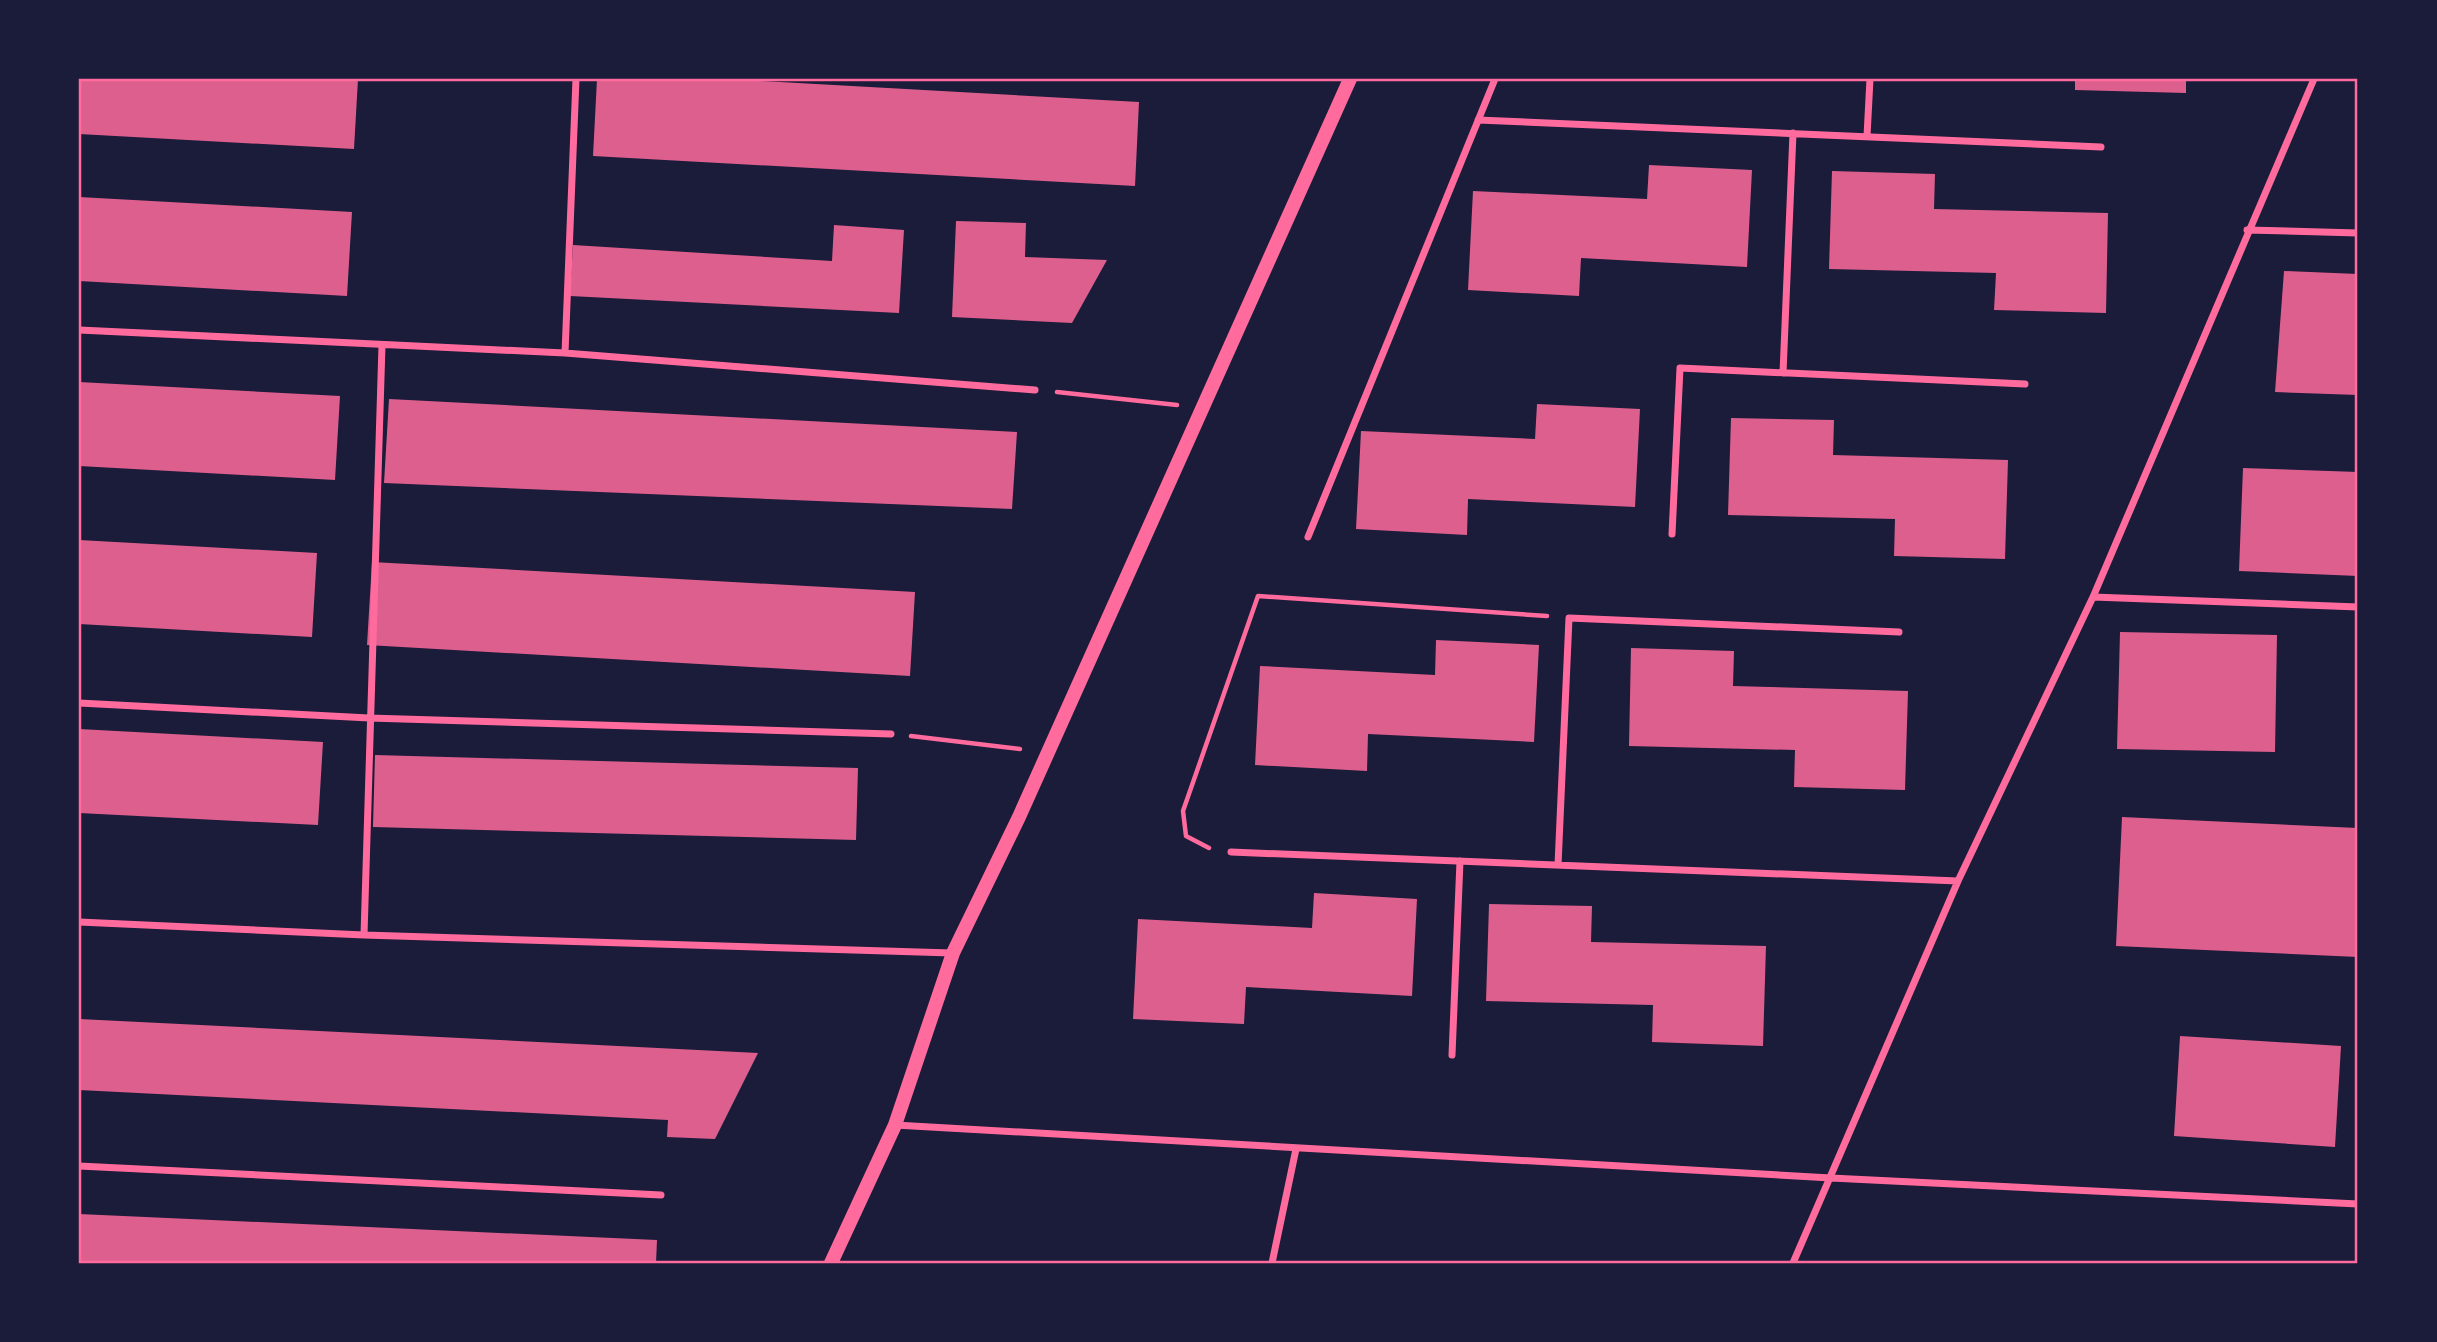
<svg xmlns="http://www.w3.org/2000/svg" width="2437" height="1342" viewBox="0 0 2437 1342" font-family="'Public Sans',sans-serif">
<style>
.building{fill:#dd5f8e}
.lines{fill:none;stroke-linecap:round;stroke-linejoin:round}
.path{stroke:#ff6b9d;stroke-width:4.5}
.minor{stroke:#ff6b9d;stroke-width:7}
.secondary{stroke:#ff6b9d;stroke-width:14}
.neatline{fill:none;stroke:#ff6b9d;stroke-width:2.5}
</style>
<rect width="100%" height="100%" fill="#1b1b3a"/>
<path class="building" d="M79,79H358L354,149L79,134Z
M597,79H724L1139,102L1135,186L593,156Z
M2075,79H2186V93L2075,90Z
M1649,165L1752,170L1747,267L1581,258L1579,296L1468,290L1473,191L1647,199Z
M1832,171L1935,174L1934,209L2108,213L2106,313L1994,310L1996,273L1829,269Z
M79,197L352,212L347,296L79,281Z
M956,221L1026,223L1025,257L1107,260L1072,323L952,317Z
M834,225L904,230L899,313L570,296L573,245L832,261Z
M2284,271L2358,274V395L2275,392Z
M79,382L340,396L335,480L79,466Z
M389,399L1017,432L1012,509L384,483Z
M1537,404L1640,409L1635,507L1468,499L1467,535L1356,529L1361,431L1535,439Z
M1731,418L1834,420L1833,455L2008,460L2005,559L1894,556L1895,519L1728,515Z
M2243,468L2358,472V576L2239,571Z
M79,540L317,553L312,637L79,624Z
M372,562L915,592L910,676L367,645Z
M2120,632L2277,635L2275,752L2117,749Z
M1436,640L1539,645L1534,742L1368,734L1367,771L1255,765L1260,666L1435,675Z
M1631,648L1734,651L1733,686L1908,691L1905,790L1794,787L1795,750L1629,746Z
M79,729L323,742L318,825L79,813Z
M375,755L858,768L856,840L373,827Z
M2122,817L2358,828V957L2116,946Z
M1314,893L1417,899L1412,996L1246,987L1244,1024L1133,1019L1138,919L1312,928Z
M1489,904L1592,906L1591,942L1766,946L1763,1046L1652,1042L1653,1005L1486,1001Z
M79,1019L758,1053L715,1139L667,1137L668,1120L79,1090Z
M2180,1036L2341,1046L2335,1147L2174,1136Z
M79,1214L657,1240L656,1263H79Z"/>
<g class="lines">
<path class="path" d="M1057,392L1177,405
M911,736L1020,749
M1209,848L1186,836L1183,811L1258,596L1547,616"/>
<path class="minor" d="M1478,120L2101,147
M1867,136L1870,79
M2247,230L2358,233
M79,330L565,353L1035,390
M565,353L576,79
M1783,373L1793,133
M1672,534L1680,368L2025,384
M1308,537L1495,79
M2093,597L2358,607
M79,703L369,718L891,734
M1231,852L1958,881
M1558,865L1569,618L1899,632
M79,922L364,935L952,953
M364,935L382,345
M1452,1055L1460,861
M895,1125L1831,1178L2358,1204
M79,1166L661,1195
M1272,1263L1296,1149
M1793,1263L1958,881L2093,597L2314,79"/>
<path class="secondary" d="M831,1263L895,1125L953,953L1019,817L1350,79"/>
</g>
<rect width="2437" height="1342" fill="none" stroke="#1b1b3a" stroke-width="161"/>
<rect x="80" y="80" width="2276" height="1182" class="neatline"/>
</svg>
